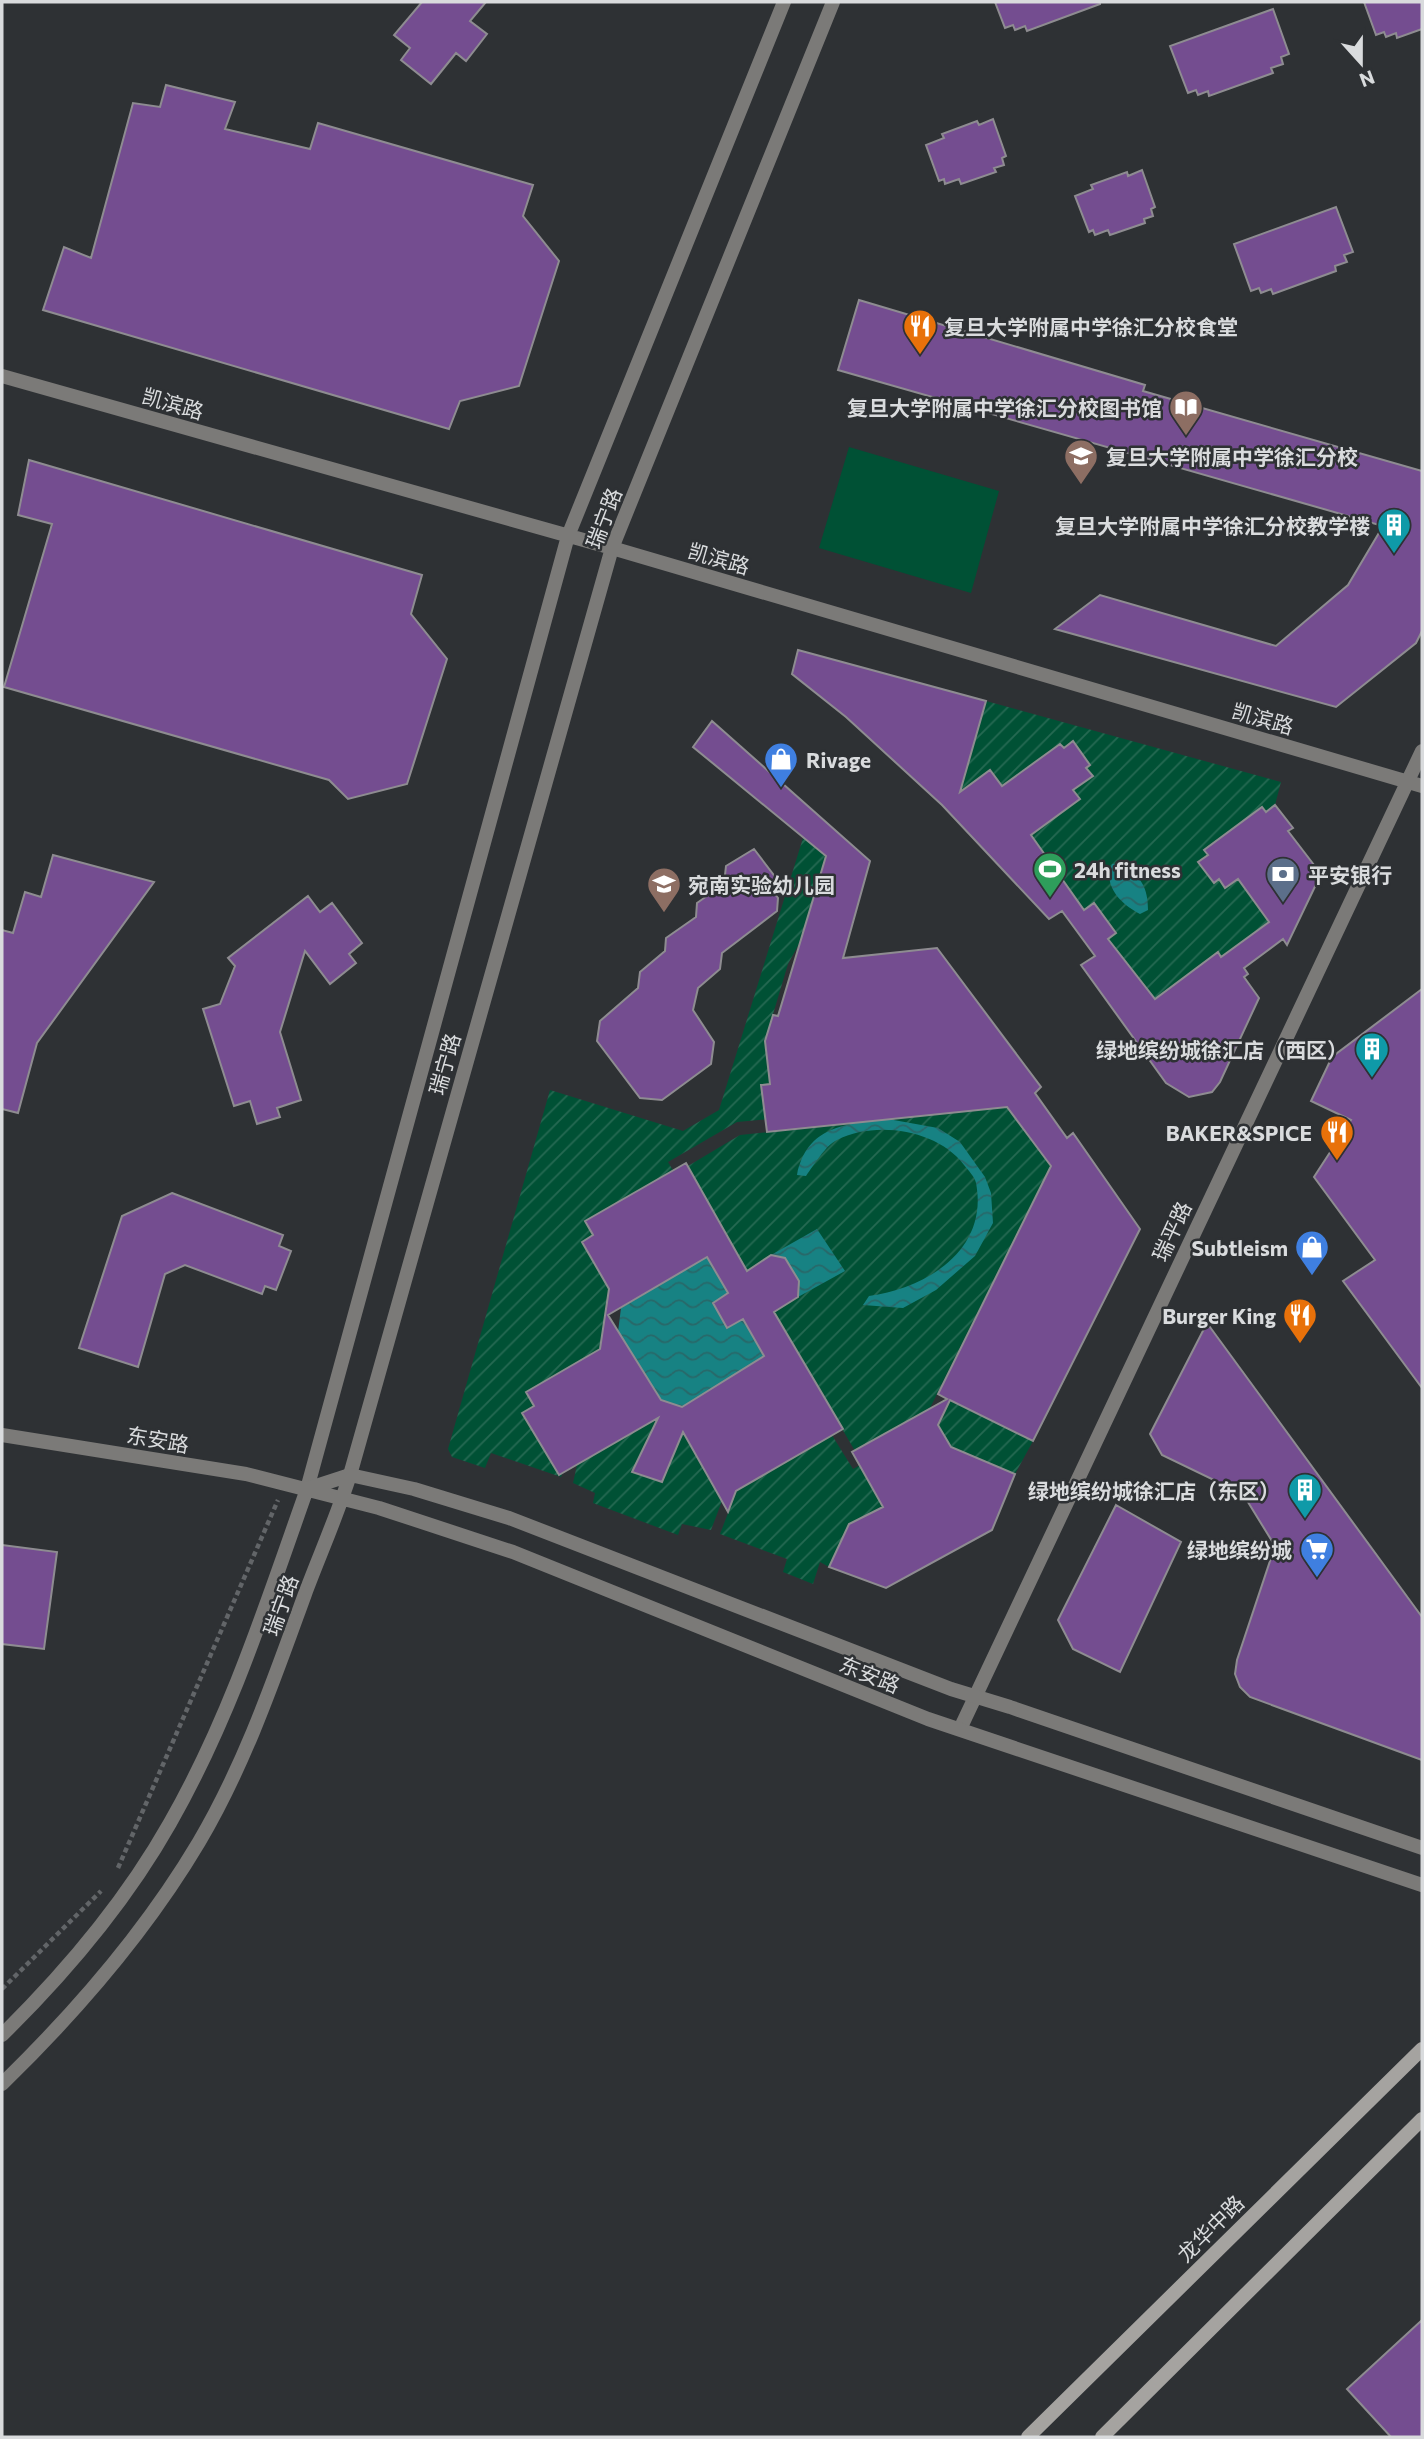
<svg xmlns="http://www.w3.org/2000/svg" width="1424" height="2439" viewBox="0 0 1424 2439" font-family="Commissioner,'Noto Sans SC',sans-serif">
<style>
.park{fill:#005135}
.garden{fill:url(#garden-furrows)}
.water{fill:url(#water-waves)}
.building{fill:#744d90;stroke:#8e8c91;stroke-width:2;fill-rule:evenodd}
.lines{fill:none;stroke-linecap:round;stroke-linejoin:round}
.path{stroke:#626568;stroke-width:4.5;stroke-dasharray:5 3.5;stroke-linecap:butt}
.minor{stroke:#7b7a78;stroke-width:14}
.tertiary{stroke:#7b7a78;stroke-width:14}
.secondary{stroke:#a5a3a0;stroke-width:14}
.labels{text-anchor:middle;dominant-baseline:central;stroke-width:5;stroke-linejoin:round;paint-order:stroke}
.poi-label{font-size:21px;font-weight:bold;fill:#d9dbdd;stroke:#2e3134;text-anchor:end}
.street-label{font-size:21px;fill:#d9dbdd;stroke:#2e3134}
</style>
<defs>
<pattern id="garden-furrows" width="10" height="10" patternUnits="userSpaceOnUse" patternTransform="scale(1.75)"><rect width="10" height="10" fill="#005135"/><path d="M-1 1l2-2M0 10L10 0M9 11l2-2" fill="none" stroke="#256952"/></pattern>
<pattern id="water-waves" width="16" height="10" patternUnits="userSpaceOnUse" patternTransform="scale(1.75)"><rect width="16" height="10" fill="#178283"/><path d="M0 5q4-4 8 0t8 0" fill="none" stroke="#286869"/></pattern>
</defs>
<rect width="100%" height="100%" fill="#2e3134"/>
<path class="park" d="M849,447L999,491L971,593L819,548Z"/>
<path class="garden" d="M986,701L1281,782L1275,805L1266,812L1262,807L1204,849L1208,855L1198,862L1213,882L1219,879L1225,888L1238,879L1269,922L1221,957L1217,953L1160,995L1159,1004L1112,944L1095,956L1091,951L1116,932L1094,903L1069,921L1064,909L1077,900L1023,825L1093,776L1086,768L1090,764L1073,742L1064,748L1060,744L1002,786L990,770L941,805L931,795L967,769Z
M803,838L826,856L800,942L788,964L765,1041L770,1084L761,1085L763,1103L783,1101L790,1117L737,1122L668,1162L701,1217L593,1235L582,1242L605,1281L616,1275L607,1302L602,1336L617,1353L522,1413L568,1461L561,1477L491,1453L485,1468L452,1457L448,1449L550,1090L683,1131L719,1110Z
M1007,1107L1051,1166L930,1408L855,1451L791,1341L757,1322L798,1298L799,1281L772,1255L736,1277L688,1166L740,1135Z
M966,1365L970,1410L1033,1441L1015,1474L966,1453L921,1466Z
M658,1418L633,1472L662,1482L683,1432L722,1501L711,1530L682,1524L678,1535L593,1503L595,1493L573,1483L577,1465Z
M825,1424L853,1469L881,1454L883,1506L849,1524L829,1567L820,1562L813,1584L783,1572L787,1559L720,1534L735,1495L726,1481L747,1485L822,1441Z"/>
<path class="water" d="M1122,863C1141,877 1148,887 1148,910L1140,914C1122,905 1102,886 1112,864Z
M888,1119L938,1128L960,1142L985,1177L991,1193L993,1223L975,1256L936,1290L903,1308L863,1305L869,1296C927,1288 989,1250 976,1183C975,1177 968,1170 964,1165C938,1130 876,1120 837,1140C825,1146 814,1165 806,1176L797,1175C807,1126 845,1124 888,1119Z
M817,1229L845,1271L798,1297L799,1281L771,1255Z
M707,1257L728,1293L713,1303L727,1328L743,1319L764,1356L682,1407L661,1400L618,1332L621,1308Z"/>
<path class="building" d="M422,2H486L470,21L487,34L466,61L456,53L431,84L401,60L410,48L394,35Z
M995,2H1100V4L1027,31L1025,26L1015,30L1013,25L1005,28Z
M1364,2H1422V29L1397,38L1396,33L1386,37L1384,32L1376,35Z
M1273,9L1289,54L1281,57L1283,64L1271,68L1273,73L1209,96L1208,91L1198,95L1196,90L1188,93L1170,46Z
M166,85L235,102L225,129L310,149L318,123L533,185L523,216L559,261L519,386L460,401L449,429L43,310L64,247L91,258L133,103L160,107Z
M993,119L1006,156L1002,158L1004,165L994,168L996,172L961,184L959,179L945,184L944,179L939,181L926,145L944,138L942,134L977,121L979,125Z
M1142,170L1155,207L1151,209L1153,216L1144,219L1145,223L1110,235L1108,230L1095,235L1093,230L1089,232L1075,196L1093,189L1091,185L1127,172L1128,176Z
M1336,207L1353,252L1344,255L1347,262L1335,266L1336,271L1273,294L1271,289L1261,293L1259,288L1251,291L1234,244Z
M859,300L1145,385L1143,391L1422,471V631L1416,643L1336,707L1055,629L1100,595L1276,646L1348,585L1383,526L838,370Z
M29,460L422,575L411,614L447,659L407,784L348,799L329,780L4,687L52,524L18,515Z
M798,650L986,701L960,792L990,770L1002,786L1060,744L1064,748L1073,741L1090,765L1086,768L1093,776L1073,790L1080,799L1031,835L1084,910L1094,903L1116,933L1108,939L1155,999L1218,952L1221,957L1269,922L1238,879L1225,888L1219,879L1214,883L1198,862L1208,855L1204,850L1262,807L1266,812L1275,805L1293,828L1288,831L1321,874L1287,945L1283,939L1244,968L1248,974L1244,977L1259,998L1220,1082L1212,1092L1189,1097L1166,1083L1081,965L1095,956L1062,911L1049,919L942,805L846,717L792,674Z
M712,721L870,861L843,958L937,948L1041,1087L1035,1093L1067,1138L1073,1133L1140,1229L1033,1441L950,1400L938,1425L951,1447L1015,1474L992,1530L886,1588L829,1567L849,1524L883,1507L852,1452L947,1399L938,1394L1051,1166L1007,1107L767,1132L761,1085L770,1084L765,1041L773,1015L778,1016L826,856L693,747Z
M754,849L776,878L772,890L778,898L777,911L722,953L720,969L698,988L693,1010L714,1042L711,1064L662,1100L640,1098L597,1041L600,1021L638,988L640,972L665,951L666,938L696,917L697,903L724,884L726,866Z
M53,855L154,882L37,1043L18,1113L2,1109V930L13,933L25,892L41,897Z
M308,896L320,912L332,903L362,943L349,954L356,963L330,984L305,951L280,1032L301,1100L277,1108L280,1117L257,1124L250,1101L234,1106L203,1009L220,1004L235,966L228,958Z
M1422,989V1388L1343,1281L1375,1260L1314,1177L1351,1120L1311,1101L1332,1057Z
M686,1163L747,1271L771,1255L785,1258L799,1281L798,1297L774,1312L843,1429L736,1491L728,1512L683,1432L662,1482L632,1472L658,1418L559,1475L522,1413L534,1406L526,1392L600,1349L609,1289L582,1242L593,1235L585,1221ZM707,1257L728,1293L713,1303L727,1328L743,1319L764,1356L682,1407L661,1400L608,1315Z
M172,1193L283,1235L279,1246L291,1251L276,1290L265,1286L262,1294L185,1265L165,1274L138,1367L79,1348L122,1216Z
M1207,1323L1422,1617V1760L1250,1697L1240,1687L1235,1674L1237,1660L1275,1546L1243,1494L1162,1455L1150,1434Z
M1116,1505L1181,1542L1120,1672L1073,1649L1058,1620Z
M2,1545L57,1552L44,1649L2,1644Z
M1422,2320V2437H1391L1347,2389Z"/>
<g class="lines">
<path class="path" d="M118,1868L278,1500
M2,1989L101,1891"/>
<path class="minor" d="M2,376L612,548L1422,786
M350,1475L612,548L833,2
M307,1489L568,536L784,2
M960,1729L1422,751"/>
<path class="tertiary" d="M2,1435L246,1474L379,1508L513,1552L928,1719L1422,1885
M307,1489L350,1475L414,1489L509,1518L951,1689L1010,1707L1422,1848
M2,2035C66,1972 126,1901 170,1823C230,1718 267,1602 307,1489
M2,2084C77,2011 145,1933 199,1842C245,1764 274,1679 305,1594C320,1554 337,1516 350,1475"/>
<path class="secondary" d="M1028,2437L1422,2049
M1102,2437L1422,2119"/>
</g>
<defs>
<g id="restaurant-pin" transform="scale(1.75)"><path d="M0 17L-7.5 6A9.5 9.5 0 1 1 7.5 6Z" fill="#e8710a" stroke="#2e3134"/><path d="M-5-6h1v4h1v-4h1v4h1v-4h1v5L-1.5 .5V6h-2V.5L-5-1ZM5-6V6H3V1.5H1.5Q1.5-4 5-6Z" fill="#fff"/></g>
<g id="library-pin" transform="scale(1.75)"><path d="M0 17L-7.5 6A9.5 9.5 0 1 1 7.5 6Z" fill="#8d6e63" stroke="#2e3134"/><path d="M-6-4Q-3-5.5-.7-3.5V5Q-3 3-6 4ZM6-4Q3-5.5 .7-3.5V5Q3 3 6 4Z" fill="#fff"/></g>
<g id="school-pin" transform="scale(1.75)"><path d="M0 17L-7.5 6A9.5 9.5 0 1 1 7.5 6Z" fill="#8d6e63" stroke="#2e3134"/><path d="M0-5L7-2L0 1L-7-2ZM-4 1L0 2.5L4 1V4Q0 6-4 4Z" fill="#fff"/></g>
<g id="building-pin" transform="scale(1.75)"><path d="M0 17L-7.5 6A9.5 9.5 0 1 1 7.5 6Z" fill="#0f9aa8" stroke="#2e3134"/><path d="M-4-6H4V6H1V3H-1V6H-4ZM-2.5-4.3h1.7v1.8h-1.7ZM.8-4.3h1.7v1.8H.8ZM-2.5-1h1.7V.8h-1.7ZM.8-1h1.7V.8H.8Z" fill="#fff"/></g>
<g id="shop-pin" transform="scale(1.75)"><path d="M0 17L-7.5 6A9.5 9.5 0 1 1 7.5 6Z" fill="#3f7fe0" stroke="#2e3134"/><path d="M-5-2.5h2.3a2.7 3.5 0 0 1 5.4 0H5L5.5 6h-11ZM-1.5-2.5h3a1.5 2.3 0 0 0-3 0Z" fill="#fff"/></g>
<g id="stadium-pin" transform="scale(1.75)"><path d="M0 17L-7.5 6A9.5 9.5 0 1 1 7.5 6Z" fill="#2e9e5b" stroke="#2e3134"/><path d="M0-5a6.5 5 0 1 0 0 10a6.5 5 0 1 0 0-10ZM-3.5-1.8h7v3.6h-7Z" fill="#fff"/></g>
<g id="bank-pin" transform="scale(1.75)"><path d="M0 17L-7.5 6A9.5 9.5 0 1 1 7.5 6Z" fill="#5c6f8a" stroke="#2e3134"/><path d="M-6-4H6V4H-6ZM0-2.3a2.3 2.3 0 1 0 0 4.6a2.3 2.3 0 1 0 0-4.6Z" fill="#fff"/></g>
<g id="supermarket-pin" transform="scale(1.75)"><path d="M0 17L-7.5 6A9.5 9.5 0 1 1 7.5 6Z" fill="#3f7fe0" stroke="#2e3134"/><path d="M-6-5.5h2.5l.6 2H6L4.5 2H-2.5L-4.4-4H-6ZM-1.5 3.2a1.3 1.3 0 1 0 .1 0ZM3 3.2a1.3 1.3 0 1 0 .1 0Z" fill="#fff"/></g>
</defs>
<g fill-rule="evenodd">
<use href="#restaurant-pin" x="920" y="326"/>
<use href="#library-pin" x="1186" y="407"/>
<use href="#school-pin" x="1081" y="456"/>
<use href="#building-pin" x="1394" y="525"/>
<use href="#shop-pin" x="781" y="759"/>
<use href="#stadium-pin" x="1050" y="869"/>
<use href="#bank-pin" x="1283" y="874"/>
<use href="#school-pin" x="664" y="884"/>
<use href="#building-pin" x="1372" y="1049"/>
<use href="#restaurant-pin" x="1337" y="1132"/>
<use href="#shop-pin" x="1312" y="1247"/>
<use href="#restaurant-pin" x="1300" y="1315"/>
<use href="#building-pin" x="1305" y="1490"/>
<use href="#supermarket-pin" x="1317" y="1549"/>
</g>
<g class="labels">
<g class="poi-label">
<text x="944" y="326" text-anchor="start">复旦大学附属中学徐汇分校食堂</text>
<text x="1162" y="407">复旦大学附属中学徐汇分校图书馆</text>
<text x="1106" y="456" text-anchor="start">复旦大学附属中学徐汇分校</text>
<text x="1370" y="525">复旦大学附属中学徐汇分校教学楼</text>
<text x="806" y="759" text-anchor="start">Rivage</text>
<text x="1074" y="869" text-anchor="start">24h fitness</text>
<text x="1308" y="874" text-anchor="start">平安银行</text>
<text x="688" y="884" text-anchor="start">宛南实验幼儿园</text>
<text x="1348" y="1049">绿地缤纷城徐汇店（西区）</text>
<text x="1312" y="1132">BAKER&amp;SPICE</text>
<text x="1288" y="1247">Subtleism</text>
<text x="1276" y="1315">Burger King</text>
<text x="1280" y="1490">绿地缤纷城徐汇店（东区）</text>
<text x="1292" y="1549">绿地缤纷城</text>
</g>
<g class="street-label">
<text transform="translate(173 403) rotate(16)">凯滨路</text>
<text transform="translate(603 518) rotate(-69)">瑞宁路</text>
<text transform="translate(719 558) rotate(16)">凯滨路</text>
<text transform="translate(1263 718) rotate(16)">凯滨路</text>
<text transform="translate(444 1064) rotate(-74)">瑞宁路</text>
<text transform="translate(1171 1231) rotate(-65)">瑞平路</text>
<text transform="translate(158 1439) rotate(10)">东安路</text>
<text transform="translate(280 1605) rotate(-70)">瑞宁路</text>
<text transform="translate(870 1674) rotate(22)">东安路</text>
<text transform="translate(1210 2228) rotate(-45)">龙华中路</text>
</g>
</g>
<rect width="1424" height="2439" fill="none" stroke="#d9dbdd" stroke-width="7"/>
<g transform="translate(1361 63) rotate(159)" stroke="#2e3134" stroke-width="5" paint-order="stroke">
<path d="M0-5L12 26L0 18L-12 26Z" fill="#d9dbdd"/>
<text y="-10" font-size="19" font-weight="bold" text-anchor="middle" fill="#d9dbdd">N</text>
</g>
</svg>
